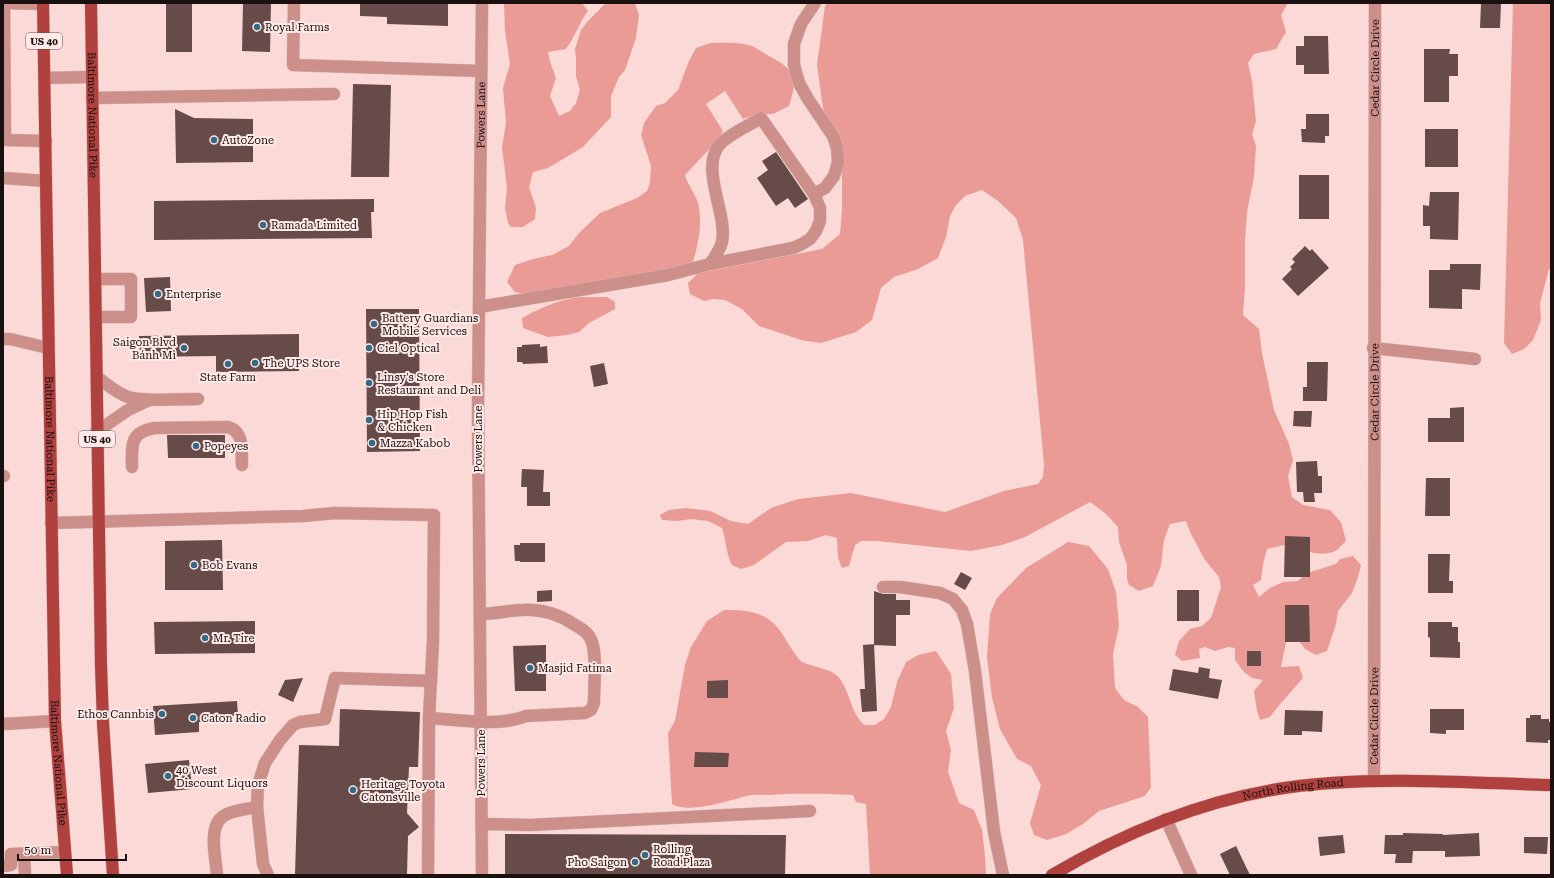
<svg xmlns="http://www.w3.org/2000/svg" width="1554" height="878" viewBox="0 0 1554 878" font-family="'Roboto Serif',serif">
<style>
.green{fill:#ea9b95}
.building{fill:#664b49}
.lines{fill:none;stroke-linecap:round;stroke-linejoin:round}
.minor-casing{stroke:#d2b5b2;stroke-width:13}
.major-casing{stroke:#d2b5b2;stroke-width:13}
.minor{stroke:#cd8f89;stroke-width:12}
.major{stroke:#b0413f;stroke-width:12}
.poi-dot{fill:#356a86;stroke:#feeae8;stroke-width:1.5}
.labels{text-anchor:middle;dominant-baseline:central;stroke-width:4;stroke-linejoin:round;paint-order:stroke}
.shield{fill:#feeae8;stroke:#5e5150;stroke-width:1}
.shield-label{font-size:10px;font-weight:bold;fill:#1a100f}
.poi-label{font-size:11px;fill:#1a100f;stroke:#feeae8;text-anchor:start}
.street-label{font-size:11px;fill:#1a100f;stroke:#feeae8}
</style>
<rect width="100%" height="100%" fill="#fad9d6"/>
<path class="green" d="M504,3H582L588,11C579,23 575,37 566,49L548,52L550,62L556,78L550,96L559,116L570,111L576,103L580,90L576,76V58L575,49L581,30L587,22L606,3H635L639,15L636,38L625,70L619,77L611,96V117L583,147L548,168L533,172L529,187L536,208L535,219L523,227H511L508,223L505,208L507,188L502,147L506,123L503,88L510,64L505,31Z
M827,3H1288L1281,15L1286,32L1276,49L1254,54L1248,63L1252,81L1256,121L1252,134L1256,146L1254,177L1247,212L1245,241V287L1243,315L1259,329L1262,353L1274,410L1289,444L1293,460L1288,476L1292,497L1303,505L1330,510L1341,522L1346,541C1343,543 1340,548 1337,550C1324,558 1304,552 1293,543L1267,549L1263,564L1261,580L1253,585L1259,597L1270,588L1283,582L1298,581L1307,573L1336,564L1340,559L1353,556L1361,565L1358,577L1352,593L1338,611L1336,624L1327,651L1316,655L1305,649L1289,627L1281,667L1299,666L1303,678C1292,691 1280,703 1270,717L1260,720L1257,711L1254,691L1263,680L1252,678L1244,672L1235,660V648L1228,647L1215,651L1205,647L1199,649L1200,658L1182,661L1175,655L1179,641L1190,629L1202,626L1211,618L1221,587L1219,577L1205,560L1191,534L1186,521L1170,524L1164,540L1161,566L1153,586L1139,591L1129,585L1127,579V565L1119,542L1118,527L1106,514L1090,502L1025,537L1002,545L971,551L877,541H861L855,545L849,566L842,568L838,558L837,538L826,535L808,541L786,542L754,565L741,569L732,565C726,554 726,540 722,528L708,521L691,519L677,521L662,520L660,515L669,510L686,508L710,511L731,521L748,524L771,508L798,499L851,493L945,512L1004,491L1038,484L1043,477L1044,464L1023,240L1016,218L998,201L982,190L965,196L956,205L950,216L946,237L938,258L918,269L894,277L881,288L872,320L856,332L821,343L801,340L759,326L742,309L725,300L713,299L704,301L690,294L688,283L698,273L822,249L840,234L842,209V168L830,124L823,108L817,65L825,6Z
M1513,3L1551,4V269H1549L1540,303L1541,320L1533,340L1524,349L1512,354L1504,343Z
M710,43C722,43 736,42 748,45C754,46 761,51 767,55C794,69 799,76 789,106L773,114H759L743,119L725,91L706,104L723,131L716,142L685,175C688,186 695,193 698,203C703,223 698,246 692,265L530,295L515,292L507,282L515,265L533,259L552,255L569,246L579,233L600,213L637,198L647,191L650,183L651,166L641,135L644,123L656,106L665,103L678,90L689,61L696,48Z
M579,297H607L615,302V309L589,323L579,332L567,335L548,337L523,328L522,318C543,307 555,301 579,297Z
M1068,542L1089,546L1108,569L1116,592L1119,626L1113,654L1115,688L1124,700L1138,707L1148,717L1151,787L1145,796L1099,811L1083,824L1066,834L1047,840L1034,835L1030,823L1041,785L1031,766L1017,759L1000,729L992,698L987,657L990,614L997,598L1026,568Z
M724,610C748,610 766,611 781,632C785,637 787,643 791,648C794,652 798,659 802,662C815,668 835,668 842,682C851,697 850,710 864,725H875L884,719L891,707L897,682L906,662L918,655L936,651L951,674L954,708L946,731L951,750L948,772L959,803L974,810L982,830L985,856L986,875H870L866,804L856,802L853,795C826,794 798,793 771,795C763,795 754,794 746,796C728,801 689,814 672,804L668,733L675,721L685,665L691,647L707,621Z"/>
<path class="building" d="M166,3H192V52H166Z
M243,3H271L270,52L242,51Z
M360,3H448V26L387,24V17L360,16Z
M1481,4H1501L1500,28H1480Z
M1304,36H1328L1329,74H1304V65H1296V46H1304Z
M1424,49H1450L1449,54H1458V76H1449V102H1424Z
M353,84L391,85L389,177H351Z
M175,109L194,118L253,119V162L176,163Z
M1306,114H1329V136H1325V143L1302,142L1301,129H1306Z
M1425,129H1458V167H1425Z
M776,152L808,199L795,208L788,198L776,206L757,178L768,170L762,161Z
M1299,175H1329V219H1299Z
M1430,192H1459L1458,240L1430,239V226H1423V205L1429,206Z
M374,199V212H371L372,238L154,240V201Z
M1305,246L1310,251L1312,249L1329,268L1298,296L1282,279L1292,269L1290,267L1295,262L1292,259Z
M1450,264H1481L1480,290L1462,289V309L1429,308V270H1450Z
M170,277L171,311L146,312L144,278Z
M366,309H419L420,451L367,452Z
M299,334V371L216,372V356L140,357L139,336Z
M540,344V347L547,346L548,363L523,364L522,362H517V347H522V345Z
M1307,362H1328L1327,401H1303V387H1307Z
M604,363L608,384L594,387L590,366Z
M1464,407V442H1428V418H1450V408Z
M1294,411H1312L1311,427L1293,426Z
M167,435H225V458H168Z
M1317,461L1318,476H1322V493H1314L1315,502H1304L1303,492H1297L1296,462Z
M522,469L544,470L543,492H550V506H527V487H521Z
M1426,478H1450V516H1425Z
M1285,536L1310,537V577H1284Z
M222,540L223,590H165V541Z
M520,543H545V562H520V561H515L514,545H520Z
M1428,554H1450L1449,581H1453V593H1428Z
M961,572L972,578L965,590L954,584Z
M552,590V601L537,602V591Z
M1177,590H1199V621H1177Z
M874,591L883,594H896V600H910V615H896V646L874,645Z
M1285,605H1309L1310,642H1285Z
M255,621V653L155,654L154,622Z
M1428,622H1452V627H1458V642H1460V658L1430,657V638L1428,637Z
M874,644L877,711L862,712L860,689H865L863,645Z
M546,645V691H515L513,646Z
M1247,651H1261V666H1247Z
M1199,667L1210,669L1209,678L1222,680L1218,699L1169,690L1173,669L1198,673Z
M303,678L293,702L278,695L285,680Z
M728,680V698H707V681Z
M237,701L238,716H232L233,720L199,722V732L155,735L153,706Z
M340,709L420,712L418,767H409L407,813L419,827L408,836L407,875H295L299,745L339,746Z
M1430,709H1464V730H1446V734L1430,733Z
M1285,710L1323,711L1322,732L1302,731V735H1284Z
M1530,715H1541V719H1549V722H1551V740H1548V743L1526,742V718H1530Z
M695,752L729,753L728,767H694Z
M189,760L192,789L148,793L145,764Z
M1403,833L1443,834V835L1479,833L1480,856L1445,857V851H1413L1412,863H1395L1396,854H1384L1385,835H1403Z
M505,834L786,835L785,875H505Z
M1343,835L1345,853L1320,856L1318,837Z
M1524,837H1548L1547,854L1524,853Z
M1236,846L1250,875H1230L1220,854Z"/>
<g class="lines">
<g class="minor-casing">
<g id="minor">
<path d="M3,3L43,4"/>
<path d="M4,3L5,140L46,141"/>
<path d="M294,3L293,65L481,71"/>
<path d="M45,78L92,77"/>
<path d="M92,98L334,94"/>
<path d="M3,178L46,181"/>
<path d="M814,194L825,188L834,176L838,162L837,148L833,136L808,99L799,83L794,65V44L801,24L815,3"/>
<path d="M95,279H131V317H96"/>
<path d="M479,307L668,275L710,264L793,248L802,244L810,239L816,231L820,221V208L814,194L761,118C748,126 731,133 720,144C699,168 728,214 722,242C720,250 714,258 710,264"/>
<path d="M3,339H10L48,348"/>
<path d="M1373,348L1475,359"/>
<path d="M97,377C107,384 116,393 128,397C143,402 181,399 198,399"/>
<path d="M96,432L128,410L149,400"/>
<path d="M132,467C132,446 129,432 155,428L228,427C245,432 241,451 242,465"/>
<path d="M3,476H4"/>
<path d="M51,523L303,516L335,513L434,515L433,641L429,718L428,875"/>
<path d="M883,587H900L940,593L953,599L962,610L967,624L975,671L994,832L1003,875"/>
<path d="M429,718C459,720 499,727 526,716L585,713L591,710L594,703C594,686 597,657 592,642C589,633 582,629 575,625C560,615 541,609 523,610C509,610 495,614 480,614"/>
<path d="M3,724L55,721"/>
<path id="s1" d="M1374,780L1375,3"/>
<path d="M1166,819L1191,875"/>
<path d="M482,824L530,825L810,811"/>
<path d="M24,854L25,875"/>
<path d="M3,866L11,865V854L64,852"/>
<path d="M217,875C216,857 206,823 227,814C236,810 248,809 257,807"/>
<path d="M268,875L263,864L257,807L258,785L265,763L280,740L293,725L300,722L325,719L335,678L431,681"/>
<path id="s2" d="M482,875L478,406L482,3"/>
</g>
</g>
<g class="major-casing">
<g id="major">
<path id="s3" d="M43,3L55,721L67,875"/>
<path id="s4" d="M91,3L101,665L103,723L113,875"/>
<path id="s5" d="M1052,875C1137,825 1231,789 1331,783C1404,778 1478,783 1551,785"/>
</g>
</g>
<use href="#minor" class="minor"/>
<use href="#major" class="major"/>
</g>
<g class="poi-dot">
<circle cx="257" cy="27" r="4"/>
<circle cx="214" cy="140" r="4"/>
<circle cx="263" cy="225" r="4"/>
<circle cx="158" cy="294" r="4"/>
<circle cx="374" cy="324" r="4"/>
<circle cx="184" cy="348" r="4"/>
<circle cx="369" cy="348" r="4"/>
<circle cx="255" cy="363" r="4"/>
<circle cx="228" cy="364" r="4"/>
<circle cx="369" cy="383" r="4"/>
<circle cx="369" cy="420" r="4"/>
<circle cx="372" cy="443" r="4"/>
<circle cx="196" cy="446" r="4"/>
<circle cx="194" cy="565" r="4"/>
<circle cx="205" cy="638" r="4"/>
<circle cx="530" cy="668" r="4"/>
<circle cx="162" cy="714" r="4"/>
<circle cx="193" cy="718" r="4"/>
<circle cx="168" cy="776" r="4"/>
<circle cx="353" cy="790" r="4"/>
<circle cx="645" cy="855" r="4"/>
<circle cx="635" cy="862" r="4"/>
</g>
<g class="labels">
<g class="shield">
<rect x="26" y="33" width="36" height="16" rx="3"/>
<rect x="79" y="431" width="36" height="16" rx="3"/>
</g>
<g class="shield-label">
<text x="44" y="41">US 40</text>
<text x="97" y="439">US 40</text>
</g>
<g class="poi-label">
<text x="265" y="27">Royal Farms</text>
<text x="222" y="140">AutoZone</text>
<text x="271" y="225">Ramada Limited</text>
<text x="166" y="294">Enterprise</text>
<text x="382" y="318">Battery Guardians<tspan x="382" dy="13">Mobile Services</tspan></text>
<text x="176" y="342" text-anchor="end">Saigon Blvd<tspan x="176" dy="13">Bánh Mì</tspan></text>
<text x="377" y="348">Ciel Optical</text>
<text x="263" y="363">The UPS Store</text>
<text x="228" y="377" text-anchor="middle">State Farm</text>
<text x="377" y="377">Linsy's Store<tspan x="377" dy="13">Restaurant and Deli</tspan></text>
<text x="377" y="414">Hip Hop Fish<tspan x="377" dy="13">&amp; Chicken</tspan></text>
<text x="380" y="443">Mazza Kabob</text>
<text x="204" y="446">Popeyes</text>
<text x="202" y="565">Bob Evans</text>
<text x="213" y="638">Mr. Tire</text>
<text x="538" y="668">Masjid Fatima</text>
<text x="154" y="714" text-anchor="end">Ethos Cannbis</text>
<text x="201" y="718">Caton Radio</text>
<text x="176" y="770">40 West<tspan x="176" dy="13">Discount Liquors</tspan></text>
<text x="361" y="784">Heritage Toyota<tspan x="361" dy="13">Catonsville</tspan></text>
<text x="653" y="849">Rolling<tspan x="653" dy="13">Road Plaza</tspan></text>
<text x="627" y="862" text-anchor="end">Pho Saigon</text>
</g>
<g class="street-label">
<text stroke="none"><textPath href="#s1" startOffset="712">Cedar Circle Drive</textPath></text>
<text stroke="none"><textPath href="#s4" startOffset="112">Baltimore National Pike</textPath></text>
<text stroke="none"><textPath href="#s2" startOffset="760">Powers Lane</textPath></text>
<text stroke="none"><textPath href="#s1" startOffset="388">Cedar Circle Drive</textPath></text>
<text stroke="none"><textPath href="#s3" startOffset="436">Baltimore National Pike</textPath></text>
<text transform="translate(478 439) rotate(-90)">Powers Lane</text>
<text stroke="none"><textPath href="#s1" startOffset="64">Cedar Circle Drive</textPath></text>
<text stroke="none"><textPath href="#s3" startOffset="760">Baltimore National Pike</textPath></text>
<text transform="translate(481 763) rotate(-90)">Powers Lane</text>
<text stroke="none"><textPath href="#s5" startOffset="258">North Rolling Road</textPath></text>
</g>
</g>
<rect width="1554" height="878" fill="none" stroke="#1a100f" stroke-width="8"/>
<path d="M18 854v6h108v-6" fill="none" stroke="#1a100f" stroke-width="2"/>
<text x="24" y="854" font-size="12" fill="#1a100f" stroke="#feeae8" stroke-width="3" paint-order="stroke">50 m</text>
</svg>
